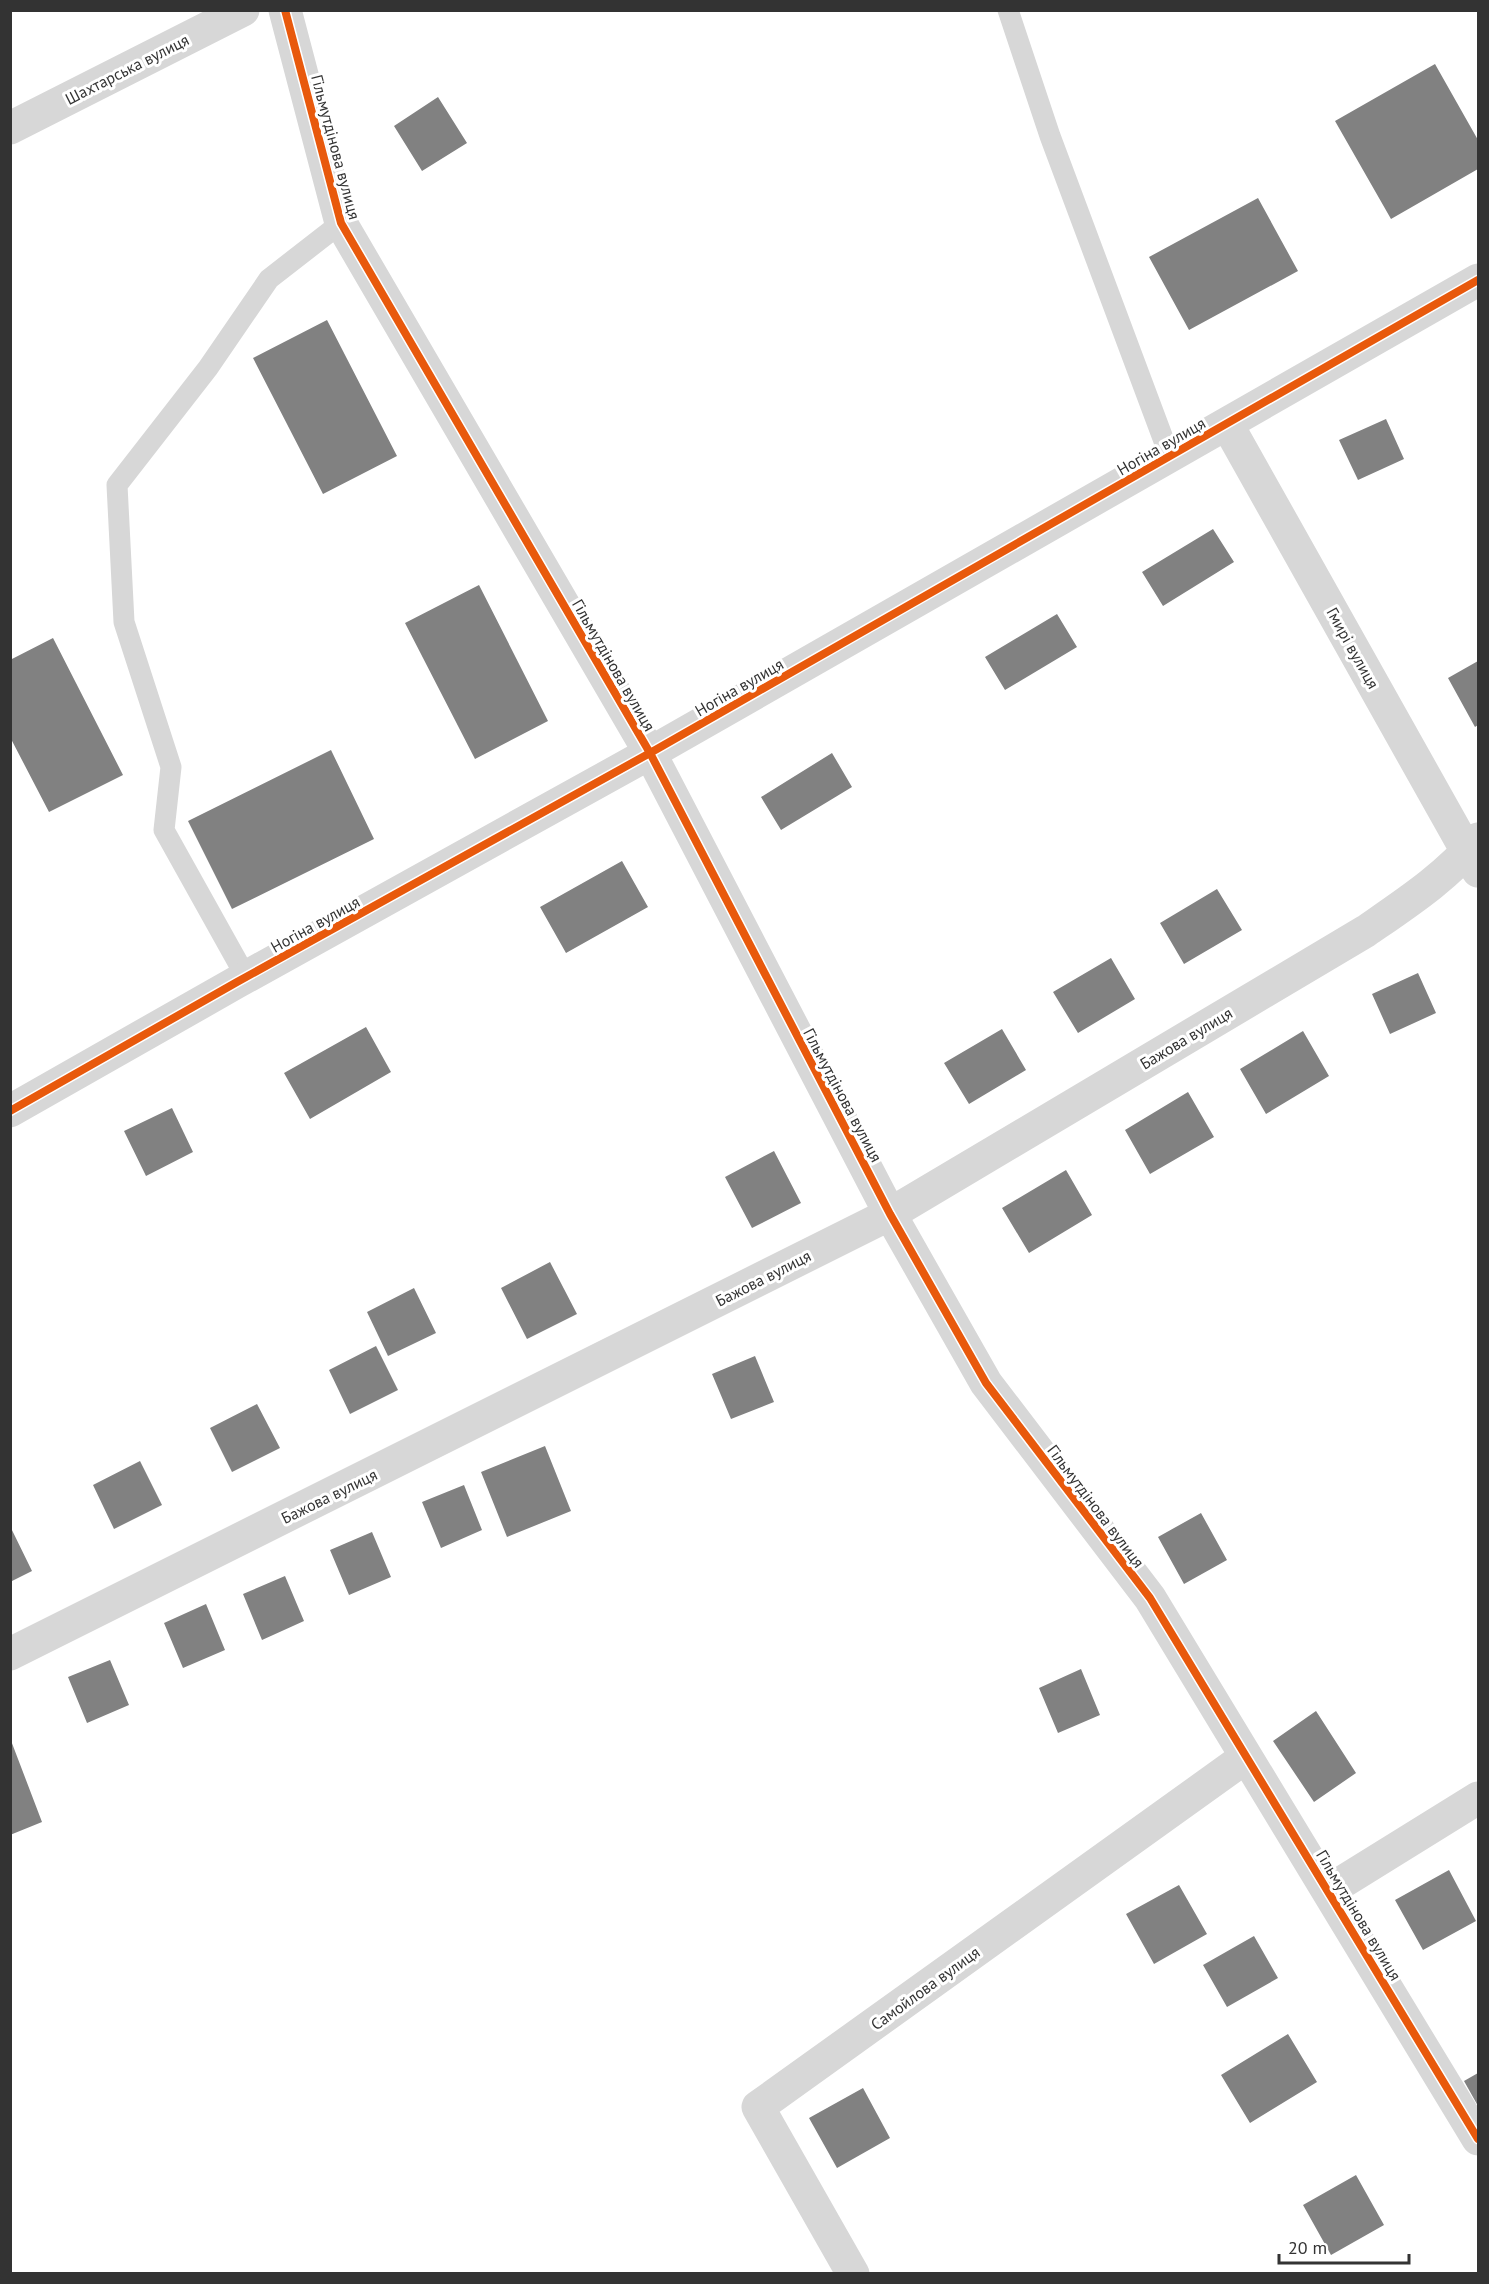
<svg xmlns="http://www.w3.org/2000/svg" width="1489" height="2284" viewBox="0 0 1489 2284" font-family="'PT Sans',sans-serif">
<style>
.building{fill:#818181}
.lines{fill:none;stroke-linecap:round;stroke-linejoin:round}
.service{stroke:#d7d7d7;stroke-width:21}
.minor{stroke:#d7d7d7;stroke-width:33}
.cycleway-casing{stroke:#fff;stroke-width:11}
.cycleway{stroke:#e8590c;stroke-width:8}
.labels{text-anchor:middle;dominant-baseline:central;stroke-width:6;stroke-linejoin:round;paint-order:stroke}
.street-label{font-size:16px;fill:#333;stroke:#fff}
</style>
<rect width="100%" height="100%" fill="#fff"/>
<path class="building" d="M1435,64L1478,140V169L1391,219L1335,121Z
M438,97L467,143L422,171L394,126Z
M1258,198L1298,271L1189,330L1149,257Z
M327,320L397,456L323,494L253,358Z
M1386,419L1404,459L1358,480L1339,440Z
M1213,529L1234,562L1163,606L1142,572Z
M479,585L548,721L475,759L405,623Z
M1057,614L1077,647L1005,690L985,657Z
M53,638L123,775L49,812L10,737V660Z
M1478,661V725L1475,727L1448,678Z
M331,750L374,839L232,909L188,821Z
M832,753L852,787L781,830L761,797Z
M622,861L648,907L566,953L540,907Z
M1217,889L1242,930L1184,964L1160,923Z
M1111,958L1135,999L1078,1033L1053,992Z
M1418,973L1436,1013L1390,1034L1372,994Z
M366,1027L391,1072L310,1119L284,1073Z
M1002,1029L1026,1070L969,1104L944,1063Z
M1303,1031L1329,1076L1266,1114L1240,1069Z
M1188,1092L1214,1137L1150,1174L1125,1130Z
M172,1108L193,1152L146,1176L124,1131Z
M774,1151L801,1203L752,1228L725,1177Z
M1066,1170L1092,1215L1029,1253L1002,1208Z
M550,1262L577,1314L527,1339L501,1288Z
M414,1288L436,1333L388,1356L367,1312Z
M376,1346L398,1390L350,1414L329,1370Z
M755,1356L774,1402L731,1419L712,1374Z
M257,1404L280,1448L232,1472L210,1428Z
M545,1446L571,1511L507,1537L481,1472Z
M140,1461L162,1505L114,1529L93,1485Z
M464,1485L482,1530L441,1548L422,1502Z
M1201,1513L1227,1560L1184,1584L1158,1537Z
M10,1526L32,1571L10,1582Z
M372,1532L391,1577L349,1595L330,1550Z
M285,1576L304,1621L262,1640L243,1594Z
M206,1604L225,1650L183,1668L164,1623Z
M110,1660L129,1705L87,1723L68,1677Z
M1081,1669L1100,1715L1058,1733L1039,1688Z
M1316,1711L1356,1773L1314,1802L1273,1741Z
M10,1738L42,1822L10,1835Z
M1449,1870L1476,1921L1423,1950L1395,1900Z
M1179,1885L1207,1934L1154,1964L1126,1914Z
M1254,1936L1278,1978L1227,2007L1203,1965Z
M1288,2034L1317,2082L1250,2123L1221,2075Z
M1478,2073V2106L1464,2081Z
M863,2088L890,2138L837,2168L809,2118Z
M1356,2175L1384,2225L1331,2255L1303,2205Z"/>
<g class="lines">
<path class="service" d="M1008,10L1050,136L1170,457
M246,977L164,830L171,767L124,622L117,485L208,368L269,279L341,223"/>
<path class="minor" d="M285,10L341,223L650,753L890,1214L986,1383L1150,1598L1478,2139
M10,128L243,10
M1227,424L1478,871
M10,1111L237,982L650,753L1478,280
M10,1654L890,1214L1366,931C1405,904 1448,876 1478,839
M1328,1891L1478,1798
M853,2274L758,2107L1246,1757"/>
<g class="cycleway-casing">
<path id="cycleway" d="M285,10L341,223L650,753L890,1214L986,1383L1150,1598L1478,2139
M10,1111L237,982L650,753L1478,280"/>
</g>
<use href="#cycleway" class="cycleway"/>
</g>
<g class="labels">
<g class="street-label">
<text transform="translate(127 69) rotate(-27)">Шахтарська вулиця</text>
<text transform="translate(336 147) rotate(75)">Гільмутдінова вулиця</text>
<text transform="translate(1161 446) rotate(-30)">Ногіна вулиця</text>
<text transform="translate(1353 648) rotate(61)">Гмирі вулиця</text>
<text transform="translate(614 665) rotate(60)">Гільмутдінова вулиця</text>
<text transform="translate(739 687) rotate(-30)">Ногіна вулиця</text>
<text transform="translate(315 924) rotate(-29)">Ногіна вулиця</text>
<text transform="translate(1186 1038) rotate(-31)">Бажова вулиця</text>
<text transform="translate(843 1095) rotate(62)">Гільмутдінова вулиця</text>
<text transform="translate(763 1278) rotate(-27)">Бажова вулиця</text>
<text transform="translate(329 1496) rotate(-26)">Бажова вулиця</text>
<text transform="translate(1096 1506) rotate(53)">Гільмутдінова вулиця</text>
<text transform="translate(1359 1915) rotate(59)">Гільмутдінова вулиця</text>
<text transform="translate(925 1988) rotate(-36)">Самойлова вулиця</text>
</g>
</g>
<rect width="1489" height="2284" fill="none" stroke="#333333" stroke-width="24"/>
<path d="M1279 2254v9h130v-9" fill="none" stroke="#333333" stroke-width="3"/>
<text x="1288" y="2254" font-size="18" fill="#333333" stroke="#ffffff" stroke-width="4.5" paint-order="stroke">20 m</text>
</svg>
